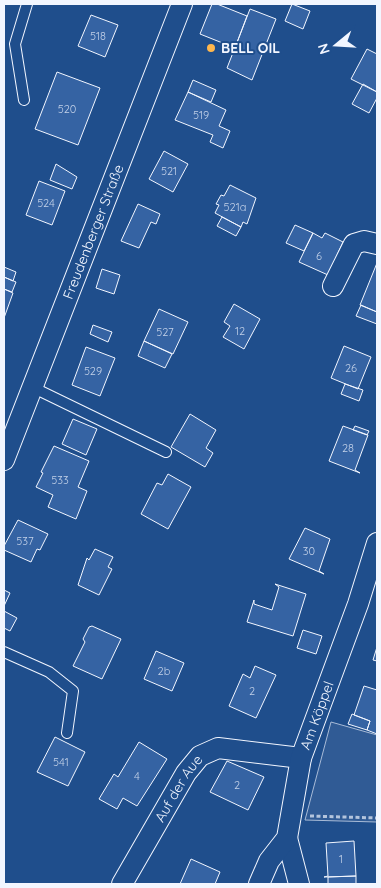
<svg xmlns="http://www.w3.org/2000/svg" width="381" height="888" viewBox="0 0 381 888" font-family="Quicksand,sans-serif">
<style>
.built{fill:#305b95;stroke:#a8bbd7}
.building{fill:#3563a3;stroke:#f2f6ff}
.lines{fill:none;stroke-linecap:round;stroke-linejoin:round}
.lane-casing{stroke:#f2f6ff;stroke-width:12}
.street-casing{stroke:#f2f6ff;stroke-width:22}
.path{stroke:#b3c4dc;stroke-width:3;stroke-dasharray:4 2.5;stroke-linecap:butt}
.lane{stroke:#1f4e8c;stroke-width:10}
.street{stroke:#1f4e8c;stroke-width:20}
.poi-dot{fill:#ffb74d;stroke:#1f4e8c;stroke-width:2}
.labels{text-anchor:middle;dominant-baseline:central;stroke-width:4;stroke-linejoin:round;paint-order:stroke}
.number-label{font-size:11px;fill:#c3d1e8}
.poi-label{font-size:14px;font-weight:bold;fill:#f2f6ff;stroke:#1f4e8c;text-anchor:start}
.street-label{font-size:14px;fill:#f2f6ff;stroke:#1f4e8c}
</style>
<rect width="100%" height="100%" fill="#1f4e8c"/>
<path class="built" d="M331,722L377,735V822L305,820Z"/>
<path class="building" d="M212,4H217L247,16L235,48L200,34Z
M292,4L310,11L303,29L285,21Z
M250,9L276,19L252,80L227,68Z
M91,15L118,25L105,57L78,46Z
M367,49L377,54V92L351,79Z
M57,72L100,88L78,145L35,129Z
M193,80L216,90L211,102L188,92Z
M363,84L377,92V98L369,113L352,104Z
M188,92L226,110L219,126L230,131L223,148L210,142L213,135L175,120Z
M164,151L188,164L173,192L149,179Z
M56,164L77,177L72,189L50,180Z
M39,181L65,191L52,225L26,215Z
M230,185L256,198L247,224L243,222L241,227L215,213L219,205L216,204L221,195L224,196Z
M138,204L160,214L156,224L151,222L139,248L121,241Z
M222,217L241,227L236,236L217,226Z
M295,225L313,233L304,251L286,243Z
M313,233L322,238L325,233L343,242L328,275L299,262Z
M377,263V312L360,305Z
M4,267L16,272L13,281L4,277Z
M102,269L120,275L114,294L96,288Z
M4,277L16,282L12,292L4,289Z
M4,289L13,293L4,318Z
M234,304L260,319L244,349L223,337L230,326L224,322Z
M361,305L377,312V324L356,316Z
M159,309L188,322L173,354L144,341Z
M93,325L112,332L108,342L90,334Z
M144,341L172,354L165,368L138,356Z
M344,346L371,357L358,389L331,378Z
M86,347L115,358L100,396L72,385Z
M345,384L363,390L359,401L341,394Z
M190,414L216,430L206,448L213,453L205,467L171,447Z
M73,419L97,429L86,455L62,444Z
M343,426L368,435L355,470L360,473L329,461Z
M355,426L369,431L367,435L353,430Z
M54,446L89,461L78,487L87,491L76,519L48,507L53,495L36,487L43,473L41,472Z
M168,474L191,487L168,529L141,514L157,483L162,485Z
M18,520L48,534L40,550L37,549L31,562L4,550V546Z
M305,528L330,539L319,571L324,574L289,559Z
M95,549L113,557L108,567L112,569L99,595L78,585L87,558L89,560Z
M275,584L306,594L293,636L247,622L254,600V604L272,610L279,587Z
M4,590L10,593L4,606Z
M4,611L17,618L10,631L4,628Z
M92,626L121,639L102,679L73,666L85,642L83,639L89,627Z
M303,630L322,636L316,654L297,648Z
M377,647V661L373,660Z
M156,651L184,663L172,691L144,679Z
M255,666L276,675L256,718L229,706L243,674L250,678Z
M364,686L377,690V734L367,730L370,721L354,715Z
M352,714L370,721L367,730L348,724Z
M55,737L85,752L68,786L37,772Z
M139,742L167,759L137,806L123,798L117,809L99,799L114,774L118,777Z
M227,761L264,777L248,810L210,792Z
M354,841L356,876L324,877L328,876L326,843Z
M191,859L220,872L215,884H180Z
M356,876V884H328V877Z"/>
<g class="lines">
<g class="lane-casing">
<path id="lane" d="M24,100L15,44L27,4
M34,388L166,452
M4,652L49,672L73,691L67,733"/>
</g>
<g class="street-casing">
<g id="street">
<path d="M333,286L354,244L364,241L377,244"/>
<path id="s1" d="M4,460L182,4"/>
<path d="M287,838L299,884"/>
<path id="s2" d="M122,884L186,773L200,756L218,748L301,758"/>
<path id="s3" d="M259,884L269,861L287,838L301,758L358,604L377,543"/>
</g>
</g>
<path class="path" d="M310,816L377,818"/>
<use href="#lane" class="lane"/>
<use href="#street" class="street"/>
</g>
<circle class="poi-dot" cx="211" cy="48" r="5"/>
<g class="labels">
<g class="number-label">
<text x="98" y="36">518</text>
<text x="67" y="109">520</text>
<text x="201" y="115">519</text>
<text x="169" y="171">521</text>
<text x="46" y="203">524</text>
<text x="235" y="207">521a</text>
<text x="319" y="256">6</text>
<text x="240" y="331">12</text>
<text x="165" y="332">527</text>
<text x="351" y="368">26</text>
<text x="93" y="371">529</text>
<text x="348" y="448">28</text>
<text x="60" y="480">533</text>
<text x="25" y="541">537</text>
<text x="309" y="551">30</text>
<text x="164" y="671">2b</text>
<text x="252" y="691">2</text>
<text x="61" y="762">541</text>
<text x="137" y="776">4</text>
<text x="237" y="785">2</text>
<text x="341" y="859">1</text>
</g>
<g class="poi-label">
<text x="221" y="48">BELL OIL</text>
</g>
<g class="street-label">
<text stroke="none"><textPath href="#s1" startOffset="245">Freudenberger Straße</textPath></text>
<text stroke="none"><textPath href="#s3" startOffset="181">Am Köppel</textPath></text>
<text stroke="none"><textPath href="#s2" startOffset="111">Auf der Aue</textPath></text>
</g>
</g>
<rect width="381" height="888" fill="none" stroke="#f2f6ff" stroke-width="10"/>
<g transform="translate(336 45) rotate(252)" stroke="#1f4e8c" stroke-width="4" paint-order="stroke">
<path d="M0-4L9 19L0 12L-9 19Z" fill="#f2f6ff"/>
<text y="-8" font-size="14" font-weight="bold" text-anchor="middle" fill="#f2f6ff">N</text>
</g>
</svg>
